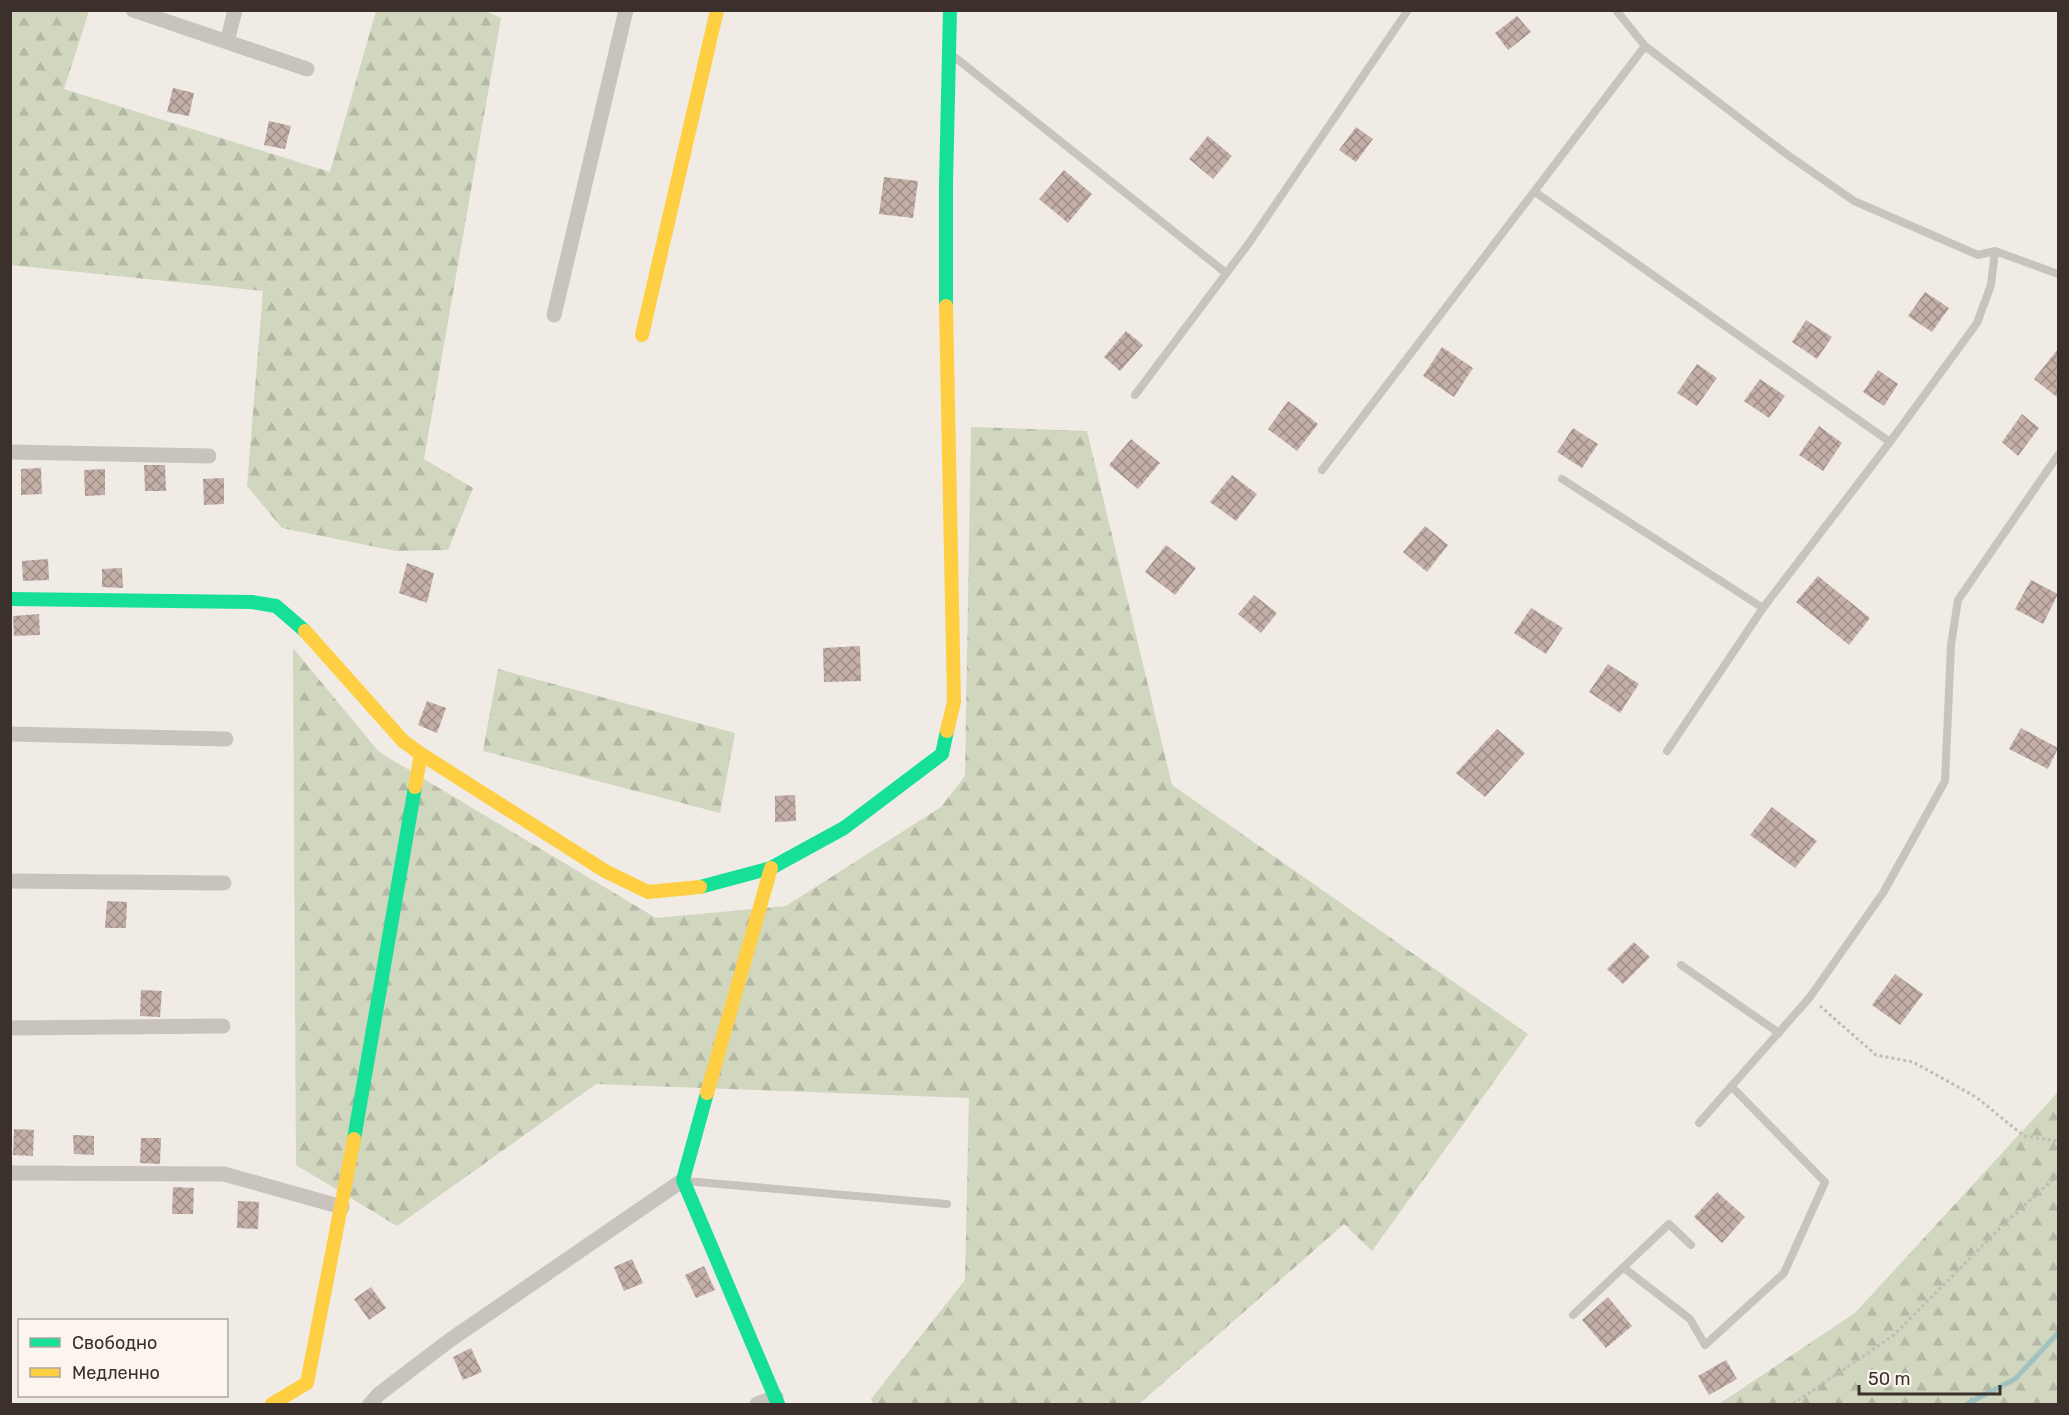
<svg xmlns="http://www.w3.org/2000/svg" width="2069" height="1415" viewBox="0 0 2069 1415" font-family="Rubik,sans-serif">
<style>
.forest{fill:url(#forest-firs)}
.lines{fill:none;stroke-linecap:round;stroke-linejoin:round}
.stream{stroke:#a1c2c1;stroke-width:5}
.building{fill:url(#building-cross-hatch)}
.path{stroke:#c2bbb6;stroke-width:3;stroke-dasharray:3 3;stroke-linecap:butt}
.lane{stroke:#c9c3be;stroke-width:8}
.street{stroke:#c9c3be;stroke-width:15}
.fast{stroke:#16e098;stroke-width:14}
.slow{stroke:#ffcf43;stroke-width:14}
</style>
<defs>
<pattern id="forest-firs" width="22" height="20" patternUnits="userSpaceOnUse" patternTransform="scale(1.5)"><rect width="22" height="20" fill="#d1d6bf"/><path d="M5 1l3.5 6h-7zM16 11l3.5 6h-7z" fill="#b4b8a4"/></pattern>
<pattern id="building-cross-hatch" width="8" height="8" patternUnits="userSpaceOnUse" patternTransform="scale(1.5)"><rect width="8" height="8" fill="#c3afa7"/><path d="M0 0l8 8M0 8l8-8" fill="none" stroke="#a08f88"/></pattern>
</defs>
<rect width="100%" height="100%" fill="#f0ebe5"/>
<path class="forest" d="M11,10L89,11L64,89L330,172L376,11H486L501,18L424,459L473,488L448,550L396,551L282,528L247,486L263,291L11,265Z
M971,427L1087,431L1172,785L1528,1034L1372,1251L1344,1224L1139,1404H873L871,1399L965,1280L969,1098L596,1084L397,1226L296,1165L293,648L379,752L656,918L786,906L941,807L965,776Z
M498,669L735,733L720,813L483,751Z
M2058,1092V1404H1719L1855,1313Z"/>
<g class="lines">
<path class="stream" d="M1967,1404L2015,1379L2058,1333"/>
</g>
<path class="building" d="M1517,16L1531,32L1508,50L1495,33Z
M173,88L194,93L189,116L167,112Z
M269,121L291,126L285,149L264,145Z
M1356,127L1373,139L1356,162L1339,150Z
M1208,136L1232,156L1213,179L1189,159Z
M1064,170L1092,194L1068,223L1039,199Z
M884,177L918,181L913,218L879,214Z
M1925,292L1949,308L1932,332L1908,316Z
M1806,320L1832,337L1817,359L1792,342Z
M1126,331L1143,345L1120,371L1104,357Z
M1442,347L1473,368L1454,397L1423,376Z
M2058,349V398L2034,379Z
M1697,364L1717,378L1697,406L1677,393Z
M1878,370L1898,384L1884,406L1863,392Z
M1760,379L1785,396L1769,418L1744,401Z
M1288,401L1318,424L1297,451L1268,429Z
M2022,414L2039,428L2018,456L2002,442Z
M1819,426L1842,443L1823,471L1799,455Z
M1573,428L1598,444L1582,468L1557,452Z
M1131,439L1160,463L1138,489L1109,465Z
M144,465H165L166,491H145Z
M41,468L42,494L21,495V469Z
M105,469V495L85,496L84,470Z
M1232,475L1257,494L1236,521L1210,502Z
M224,478V504L204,505L203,479Z
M1425,526L1448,545L1427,572L1403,552Z
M1166,545L1196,568L1175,595L1145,572Z
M48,559L49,580L23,581L22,561Z
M407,563L434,573L427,603L399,593Z
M122,568L123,588L102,587V569Z
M1818,576L1870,618L1849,645L1796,602Z
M2031,580L2058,594L2043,624L2015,609Z
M1254,595L1277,613L1261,633L1238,614Z
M1531,608L1563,628L1546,654L1514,633Z
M39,614L40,635L14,636L13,616Z
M860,646L861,681L824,682L823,648Z
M1608,664L1639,684L1620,713L1589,692Z
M427,701L446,708L437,733L418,725Z
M2021,728L2058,748L2048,769L2009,749Z
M1497,729L1525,753L1485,797L1456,773Z
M795,795L796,821L775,822V796Z
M1772,807L1817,841L1795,868L1750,835Z
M107,901L127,902L126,928H105Z
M1634,942L1650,957L1623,984L1607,969Z
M1895,974L1923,994L1900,1025L1872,1005Z
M141,990L162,991L160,1017L140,1016Z
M14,1129L34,1130L33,1156L13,1155Z
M73,1135L94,1136V1155L74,1154Z
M141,1138H161L160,1164L140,1163Z
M173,1187L194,1188L193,1214H172Z
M1717,1192L1745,1217L1722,1243L1694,1217Z
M238,1201L259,1202L258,1229L237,1228Z
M632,1259L643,1283L624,1291L614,1267Z
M704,1266L715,1290L696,1298L685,1275Z
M371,1287L386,1308L369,1320L354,1299Z
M1608,1297L1632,1326L1606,1348L1582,1320Z
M471,1348L482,1372L463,1380L453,1357Z
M1726,1360L1737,1379L1709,1395L1698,1376Z"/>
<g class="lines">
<path class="path" d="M1820,1006L1876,1055L1913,1062L1976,1097L2024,1136L2058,1141
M1793,1404L1894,1335L2006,1222L2058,1175"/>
<path class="lane" d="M1616,10L1645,46L1785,153L1854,201L1978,255L1995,251L2058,274
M952,55L1226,273
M1535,192L1890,442
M1135,395L1249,243L1408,10
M1322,470L1645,46
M1562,479L1763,608
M1667,751L1763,608L1890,442L1977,323L1991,285L1995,251
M1681,965L1779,1033
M1699,1123L1810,997L1883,893L1945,781L1951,645L1958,600L2058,455
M686,1181L947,1204
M1624,1268L1690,1319L1705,1345L1784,1273L1825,1182L1731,1086
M1573,1315L1669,1224L1691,1245"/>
<path class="street" d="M133,10L307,69
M227,42L235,10
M554,315L626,10
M10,452L209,456
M10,734L226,739
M10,881L224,883
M10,1028L223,1026
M10,1173L224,1174L342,1207
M370,1404L379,1394L450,1340L683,1180
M757,1404L776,1397"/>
<path class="fast" d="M946,306V183L950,10
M10,599L252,602L276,606L305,631
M700,887L771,868L844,828L942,754L947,731
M707,1093L683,1180L778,1404
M354,1139L415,787"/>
<path class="slow" d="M946,306L954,702L947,731
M642,335L717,10
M305,631L403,741L421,754
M415,787L421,754L605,871L648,892L700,887
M707,1093L771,868
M272,1404L307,1383L354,1139"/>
</g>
<rect width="2069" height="1415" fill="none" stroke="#3b302b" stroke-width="24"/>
<rect x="18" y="1319" width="210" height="78" fill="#fbf5ee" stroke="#aea6a0" stroke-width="1.5"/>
<rect x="30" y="1338" width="30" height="9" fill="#16e098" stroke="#aea6a0" stroke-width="1.5"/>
<text x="72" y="1349" font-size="18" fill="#3b302b">Свободно</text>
<rect x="30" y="1368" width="30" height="9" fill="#ffcf43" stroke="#aea6a0" stroke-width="1.5"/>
<text x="72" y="1379" font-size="18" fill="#3b302b">Медленно</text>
<path d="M1859 1385v9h141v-9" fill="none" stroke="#3b302b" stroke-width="3"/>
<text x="1868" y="1385" font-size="18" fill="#3b302b" stroke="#fbf5ee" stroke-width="4.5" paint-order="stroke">50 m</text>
</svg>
